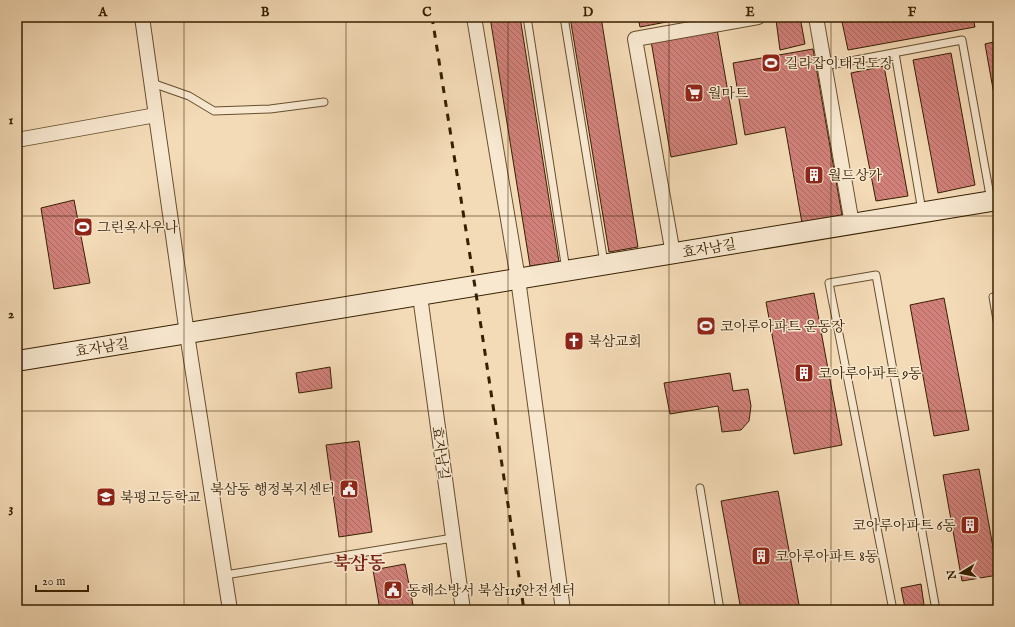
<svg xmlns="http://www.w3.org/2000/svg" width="1015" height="627" font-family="'IM FELL English','Noto Serif KR',serif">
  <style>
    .building { fill: url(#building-back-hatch); stroke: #372000 }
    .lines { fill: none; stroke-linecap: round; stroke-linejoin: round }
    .lane-casing { stroke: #664f2e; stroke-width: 9 }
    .street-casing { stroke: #664f2e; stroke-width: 16 }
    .secondary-casing { stroke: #372000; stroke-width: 22 }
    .lane { stroke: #f8e8d0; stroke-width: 7 }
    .street { stroke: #f8e8d0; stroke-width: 14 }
    .secondary { stroke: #f8e8d0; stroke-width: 20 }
    .rail { stroke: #372000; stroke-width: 3; stroke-dasharray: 7 7; stroke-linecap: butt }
    .grid { fill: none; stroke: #372000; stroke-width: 1; stroke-opacity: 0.55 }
    .labels { text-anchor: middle; stroke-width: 3; stroke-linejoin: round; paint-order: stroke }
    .poi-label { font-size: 14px; fill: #372000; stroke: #f8e8d0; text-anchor: start }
    .street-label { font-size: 14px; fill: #372000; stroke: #f8e8d0 }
    .district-label { font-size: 18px; font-weight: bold; fill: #7a1f14; stroke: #f8e8d0 }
    .neatline { fill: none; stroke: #372000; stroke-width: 1.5 }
    .grid-label { font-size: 13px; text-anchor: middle; font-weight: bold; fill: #372000 }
  </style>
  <defs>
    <pattern id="building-back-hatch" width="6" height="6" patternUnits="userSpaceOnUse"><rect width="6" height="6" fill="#d1817a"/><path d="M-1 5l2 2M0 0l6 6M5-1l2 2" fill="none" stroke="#aa6962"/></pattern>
  </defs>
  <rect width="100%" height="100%" fill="#f4dbb7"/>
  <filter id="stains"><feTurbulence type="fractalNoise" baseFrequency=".005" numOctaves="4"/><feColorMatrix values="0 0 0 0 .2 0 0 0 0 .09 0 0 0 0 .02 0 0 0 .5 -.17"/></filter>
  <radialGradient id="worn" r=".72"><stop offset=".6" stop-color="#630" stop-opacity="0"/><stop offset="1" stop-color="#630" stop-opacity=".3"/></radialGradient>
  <g class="building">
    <polygon points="490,17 520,17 559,262 530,266"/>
    <polygon points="570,17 601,17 638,247 609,252"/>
    <polygon points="638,17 676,17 677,20 640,27"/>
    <polygon points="792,17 800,17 805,44 780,50 776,20"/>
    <polygon points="841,17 973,17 975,27 848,50"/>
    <polygon points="717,29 737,144 671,157 651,41"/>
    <polygon points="998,41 998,117 985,44"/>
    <polygon points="813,49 842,215 802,223 785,127 745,135 733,63"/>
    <polygon points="951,53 975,185 938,193 913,60"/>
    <polygon points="884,66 908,196 876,201 851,73"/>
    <polygon points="74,200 90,283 54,289 41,208"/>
    <polygon points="814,293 842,445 794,454 766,302"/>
    <polygon points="944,298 969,430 934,436 910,305"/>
    <polygon points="330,367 332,388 299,393 296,373"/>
    <polygon points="730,373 733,391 748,389 751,406 749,421 741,430 722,432 718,406 670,414 664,383"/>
    <polygon points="359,441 372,532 339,537 326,445"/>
    <polygon points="979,469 998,575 962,581 943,475"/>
    <polygon points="778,491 800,610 741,610 721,501"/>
    <polygon points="405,564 414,610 380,610 373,570"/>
    <polygon points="921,584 924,605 905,608 901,588"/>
  </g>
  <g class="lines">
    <g class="lane-casing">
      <g id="lane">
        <polyline points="527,17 566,270"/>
        <polyline points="564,17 604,263"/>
        <polyline points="895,53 922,211"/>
        <polyline points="824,66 962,40 991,201"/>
        <polyline points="152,83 189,96 214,111 270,109 324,102"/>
        <polyline points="998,296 993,297 998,326"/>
        <polyline points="700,488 720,610"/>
        <polyline points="225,575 453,538"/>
        <polyline points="893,610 829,283 876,275 936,610"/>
      </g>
    </g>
    <g class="street-casing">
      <g id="street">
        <polyline points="142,17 187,334 230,610"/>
        <polyline points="474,17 518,279 563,610"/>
        <polyline points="816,17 852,224"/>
        <polyline points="17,140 156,115"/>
        <polyline points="673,254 635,39 758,17"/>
        <polyline points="420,296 463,610"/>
      </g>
    </g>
    <g class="secondary-casing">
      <polyline id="secondary" points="17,361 998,200"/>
    </g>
    <use href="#lane" class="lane"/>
    <use href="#street" class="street"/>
    <use href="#secondary" class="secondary"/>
    <polyline class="rail" points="432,17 475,287 524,610"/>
  </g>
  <path class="grid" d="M184 17V610M346 17V610M508 17V610M669 17V610M831 17V610M17 216H998M17 411H998"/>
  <defs>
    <g id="stadium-square" transform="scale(1)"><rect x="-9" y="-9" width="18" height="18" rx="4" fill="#8f2418" stroke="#f8e8d0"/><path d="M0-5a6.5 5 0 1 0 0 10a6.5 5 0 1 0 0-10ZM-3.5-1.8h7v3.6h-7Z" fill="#fff"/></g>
    <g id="supermarket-square" transform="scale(1)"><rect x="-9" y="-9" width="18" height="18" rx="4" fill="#8f2418" stroke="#f8e8d0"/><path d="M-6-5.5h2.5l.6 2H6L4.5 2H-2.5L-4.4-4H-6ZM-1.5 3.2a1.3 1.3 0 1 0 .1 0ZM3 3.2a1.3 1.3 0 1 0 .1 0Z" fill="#fff"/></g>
    <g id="building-square" transform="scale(1)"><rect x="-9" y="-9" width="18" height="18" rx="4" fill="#8f2418" stroke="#f8e8d0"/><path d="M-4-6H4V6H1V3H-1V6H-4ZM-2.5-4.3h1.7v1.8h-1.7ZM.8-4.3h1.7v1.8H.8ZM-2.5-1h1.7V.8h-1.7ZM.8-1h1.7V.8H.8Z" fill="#fff"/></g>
    <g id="church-square" transform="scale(1)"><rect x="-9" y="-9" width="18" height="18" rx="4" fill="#8f2418" stroke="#f8e8d0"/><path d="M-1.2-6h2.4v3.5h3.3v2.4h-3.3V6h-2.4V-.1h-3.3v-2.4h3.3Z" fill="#fff"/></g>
    <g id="civic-square" transform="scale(1)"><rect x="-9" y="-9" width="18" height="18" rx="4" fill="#8f2418" stroke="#f8e8d0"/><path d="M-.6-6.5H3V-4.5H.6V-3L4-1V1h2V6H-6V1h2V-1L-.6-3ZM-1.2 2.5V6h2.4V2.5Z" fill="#fff"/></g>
    <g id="school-square" transform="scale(1)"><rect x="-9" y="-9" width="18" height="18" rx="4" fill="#8f2418" stroke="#f8e8d0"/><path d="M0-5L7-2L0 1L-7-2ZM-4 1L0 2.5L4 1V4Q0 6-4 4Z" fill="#fff"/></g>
  </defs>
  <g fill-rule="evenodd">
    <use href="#stadium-square" x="771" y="63"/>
    <use href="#supermarket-square" x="694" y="93"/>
    <use href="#building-square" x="814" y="175"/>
    <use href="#stadium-square" x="83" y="227"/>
    <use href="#stadium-square" x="706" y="326"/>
    <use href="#church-square" x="574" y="341"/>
    <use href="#building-square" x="804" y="373"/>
    <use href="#civic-square" x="349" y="489"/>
    <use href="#school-square" x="106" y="497"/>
    <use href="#building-square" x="970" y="525"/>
    <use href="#building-square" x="761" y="556"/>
    <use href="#civic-square" x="393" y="590"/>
  </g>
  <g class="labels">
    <g class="poi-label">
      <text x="785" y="68">길라잡이태권도장</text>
      <text x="708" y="98">월마트</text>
      <text x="828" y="180">월드상가</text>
      <text x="97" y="232">그린옥사우나</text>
      <text x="720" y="331">코아루아파트 운동장</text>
      <text x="588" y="346">북삼교회</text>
      <text x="818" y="378">코아루아파트 9동</text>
      <text x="335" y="494" text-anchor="end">북삼동 행정복지센터</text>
      <text x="120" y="502">북평고등학교</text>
      <text x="956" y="530" text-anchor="end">코아루아파트 6동</text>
      <text x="775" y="561">코아루아파트 8동</text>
      <text x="407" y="595">동해소방서 북삼119안전센터</text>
    </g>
    <g class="street-label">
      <text transform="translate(709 248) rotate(-10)" y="5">효자남길</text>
      <text transform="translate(102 347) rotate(-9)" y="5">효자남길</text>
      <text transform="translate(441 453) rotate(82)" y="5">효자남길</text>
    </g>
    <g class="district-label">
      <text x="359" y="569">북삼동</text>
    </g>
  </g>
  <rect width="1015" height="627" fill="none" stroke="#f4dbb7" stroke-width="44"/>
  <g transform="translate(961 573) rotate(260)" stroke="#f8e8d0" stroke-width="3" paint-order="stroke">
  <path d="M0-3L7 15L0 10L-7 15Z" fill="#372000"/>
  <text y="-6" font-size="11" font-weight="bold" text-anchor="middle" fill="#372000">N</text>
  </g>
  <path d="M36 585v6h52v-6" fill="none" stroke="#372000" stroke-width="2"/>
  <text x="42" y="585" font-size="12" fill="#372000" stroke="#f8e8d0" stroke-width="3" paint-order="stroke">20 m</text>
  <rect x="22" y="22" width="971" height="583" class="neatline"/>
  <g class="grid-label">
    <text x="103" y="16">A</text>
    <text x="265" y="16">B</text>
    <text x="427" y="16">C</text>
    <text x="588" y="16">D</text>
    <text x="750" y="16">E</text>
    <text x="912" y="16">F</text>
    <text x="11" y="124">1</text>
    <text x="11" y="318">2</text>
    <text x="11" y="512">3</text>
  </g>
  <rect width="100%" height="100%" filter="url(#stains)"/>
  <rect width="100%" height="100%" fill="url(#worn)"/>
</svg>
